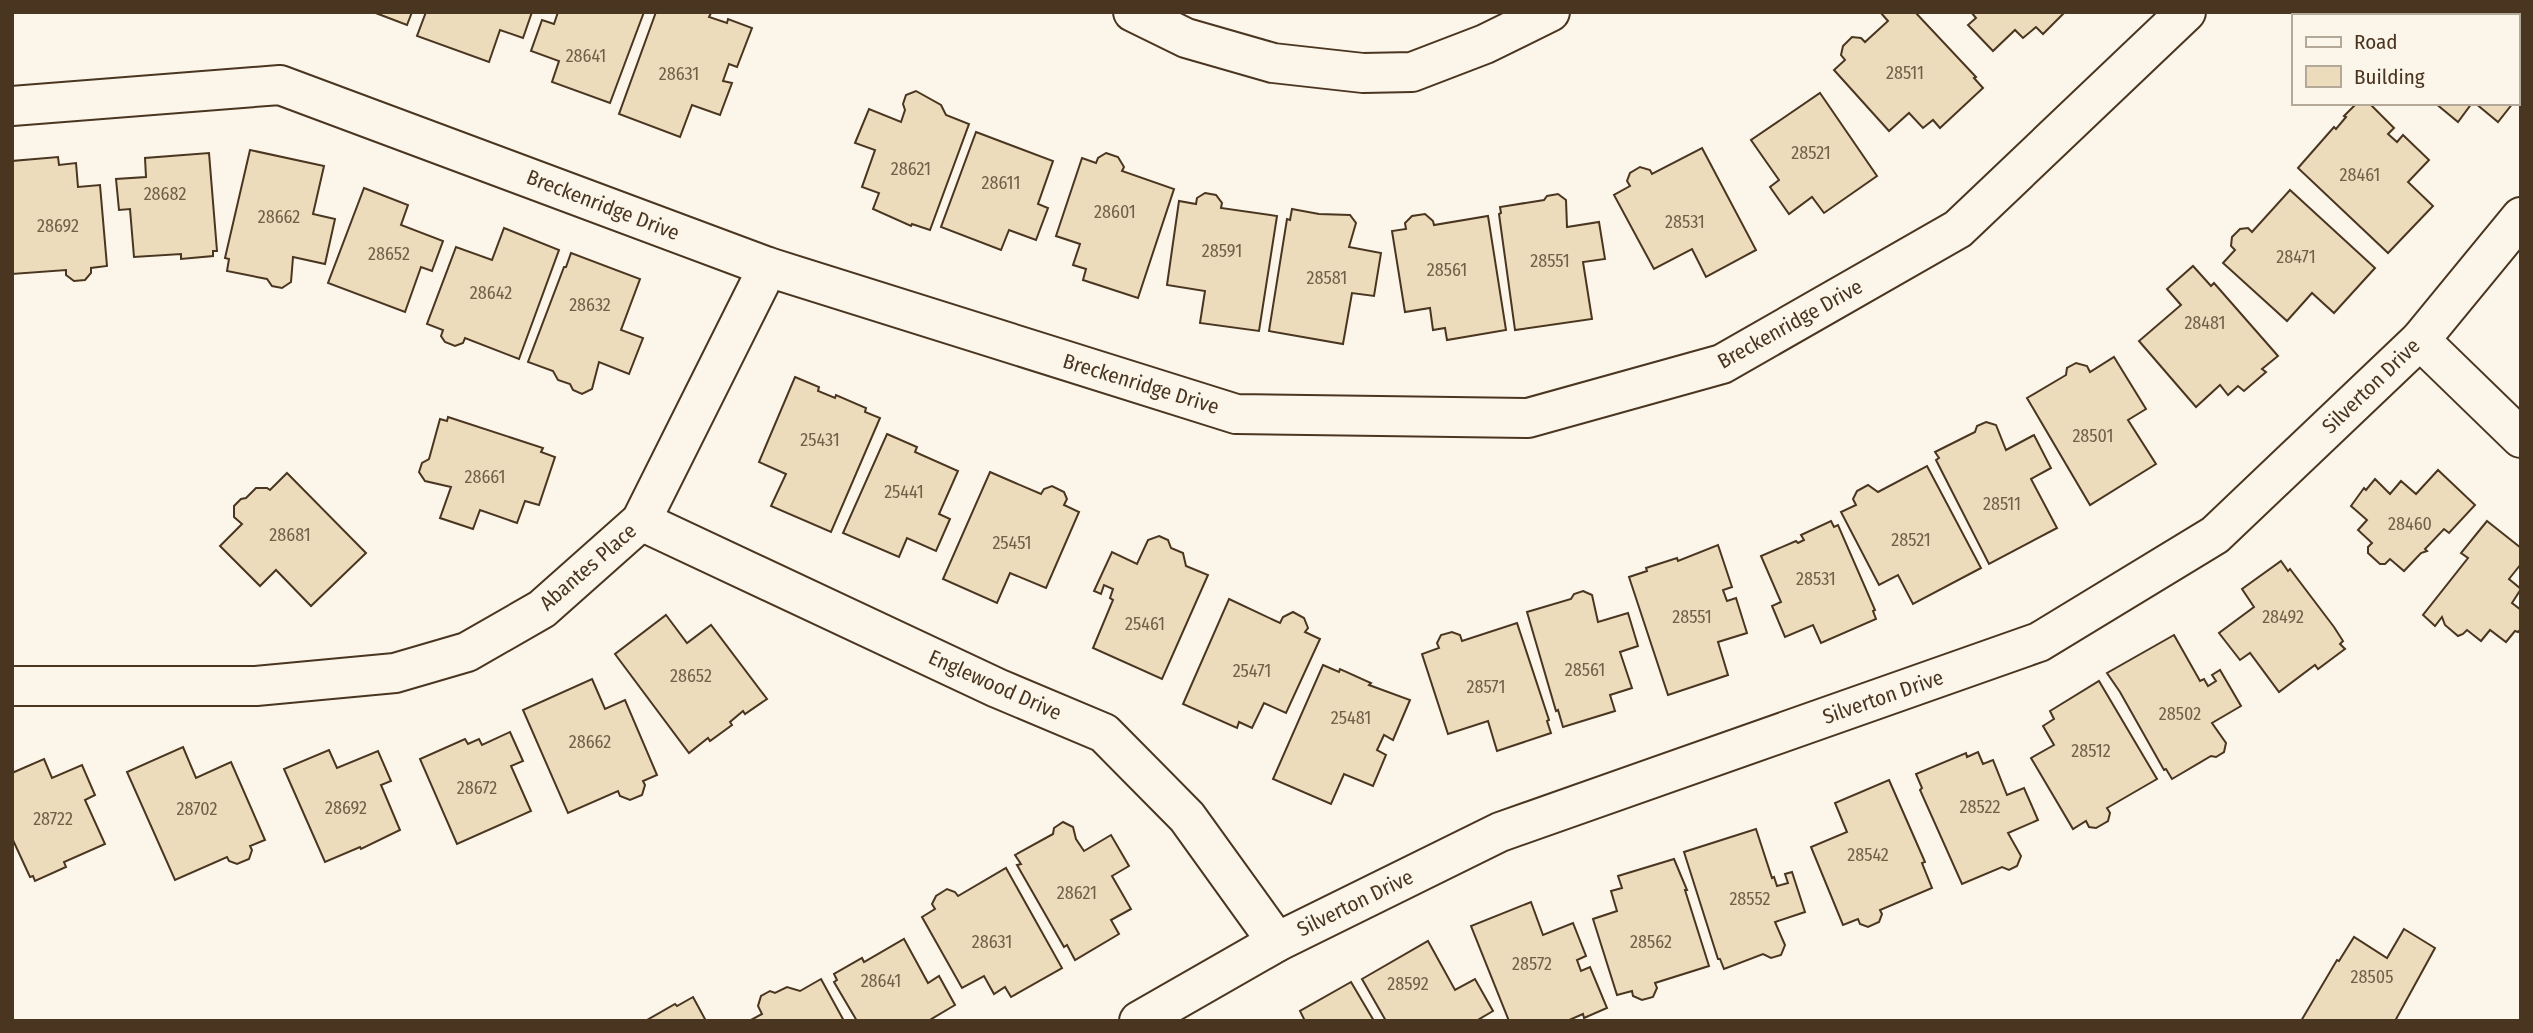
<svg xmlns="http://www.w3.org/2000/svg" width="2533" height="1033" font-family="'Fira Sans Condensed',sans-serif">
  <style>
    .building { fill: #ecdcbc; stroke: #4a3520; stroke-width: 2 }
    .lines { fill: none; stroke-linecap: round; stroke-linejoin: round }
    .minor-casing { stroke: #4a3520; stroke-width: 42 }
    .minor { stroke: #fbf6e9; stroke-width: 38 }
    .labels { text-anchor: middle; stroke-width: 5; stroke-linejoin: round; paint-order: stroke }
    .number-label { font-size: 18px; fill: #725f47 }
    .street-label { font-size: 21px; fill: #4a3520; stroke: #fbf6e9 }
  </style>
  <rect width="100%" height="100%" fill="#fbf6e9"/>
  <g class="building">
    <polygon points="373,12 412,12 407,25"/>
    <polygon points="426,12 532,12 523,38 500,30 489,62 417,36"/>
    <polygon points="558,12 644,12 610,103 552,82 559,61 531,51 542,20 554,24"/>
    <polygon points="656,12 709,12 711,13 709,17 727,23 728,19 752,28 737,67 729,64 723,81 732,83 720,115 692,105 680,137 619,114"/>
    <polygon points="1880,12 1915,12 1976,77 1974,78 1983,88 1940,128 1933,120 1923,128 1909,113 1889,131 1834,70 1845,60 1841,55 1843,46 1852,37 1861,38 1865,42 1888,21"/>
    <polygon points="1971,12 2065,12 2043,34 2036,27 2023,38 2015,30 1993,51 1968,25 1976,18"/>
    <polygon points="2442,12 2477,12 2481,16 2439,16"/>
    <polygon points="2492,12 2521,12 2521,35 2517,33 2517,16 2496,16"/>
    <polygon points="2517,44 2521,47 2521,94 2517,98"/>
    <polygon points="916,91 941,105 946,115 969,124 930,230 912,224 911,226 873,209 879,193 862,187 875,150 855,143 869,109 901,122 905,110 903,104 906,95"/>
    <polygon points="1820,93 1877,176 1824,213 1812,197 1789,214 1770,187 1779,180 1751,140"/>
    <polygon points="2357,103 2369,103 2394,128 2388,134 2397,142 2403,135 2429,160 2408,182 2433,206 2388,253 2298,168 2334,127 2336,129 2346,117 2344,116"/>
    <polygon points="2435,103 2472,103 2458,122"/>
    <polygon points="2475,103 2513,103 2498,122"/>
    <polygon points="976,132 1053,161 1038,204 1048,208 1036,240 1009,230 1001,250 941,227"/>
    <polygon points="1702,148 1756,250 1706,277 1692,249 1654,269 1614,195 1630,186 1627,181 1630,173 1640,167 1650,170 1652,174"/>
    <polygon points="250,150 324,166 313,214 335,219 325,264 293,257 291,282 282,288 272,286 267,279 227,271 229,259 225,258"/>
    <polygon points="209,153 217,251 213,251 213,256 181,259 181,254 134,257 130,209 119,210 116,179 146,177 145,158"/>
    <polygon points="1106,153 1118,157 1124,167 1122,171 1174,189 1138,298 1083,280 1086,269 1073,265 1080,244 1056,236 1082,158 1096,163 1098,158"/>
    <polygon points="58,157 59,165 76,163 78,187 100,185 107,266 91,268 91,273 85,280 74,281 66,275 66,270 12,274 12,161"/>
    <polygon points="364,188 408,205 401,225 443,241 432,271 421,267 405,312 328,283"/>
    <polygon points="2290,190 2375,268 2334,313 2312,293 2287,321 2223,263 2235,250 2231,246 2232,237 2240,229 2248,228 2252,232"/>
    <polygon points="1205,193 1216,195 1222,203 1221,208 1277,216 1259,331 1200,323 1205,291 1167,285 1179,201 1196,204 1197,198"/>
    <polygon points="1558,194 1566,200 1567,227 1599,222 1605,259 1583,262 1592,319 1515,330 1499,214 1501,213 1500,207 1544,200 1547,196"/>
    <polygon points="1292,209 1319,214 1350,215 1356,223 1349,247 1381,253 1374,296 1352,293 1343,344 1269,331 1287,219 1290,220"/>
    <polygon points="1425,214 1433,221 1434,225 1488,216 1506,330 1447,340 1445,328 1433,330 1430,308 1405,312 1392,231 1406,229 1405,223 1412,216"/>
    <polygon points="504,228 559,250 519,359 465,338 463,343 455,346 445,342 441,336 443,330 427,324 456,247 492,260"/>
    <polygon points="571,253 640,279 621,330 643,338 629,374 599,362 592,389 582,394 573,390 570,384 558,380 553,371 528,362 564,267 566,267"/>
    <polygon points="2193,266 2211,286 2214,283 2278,356 2262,369 2266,372 2244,391 2238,386 2228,395 2220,385 2196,407 2139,341 2181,305 2167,289"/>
    <polygon points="2114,357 2146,409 2128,420 2156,464 2090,505 2027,398 2066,375 2067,368 2076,363 2087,366 2090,372"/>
    <polygon points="795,377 819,387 818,391 835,398 836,395 866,408 865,412 880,418 831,532 771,506 786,474 759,462"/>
    <polygon points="448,417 543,448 541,452 555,457 539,505 525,501 517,523 480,510 473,529 440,518 451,487 425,481 419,472 422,463 429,459 440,419 447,421"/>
    <polygon points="1986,422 1996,425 2006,450 2034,435 2051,468 2031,479 2057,528 1989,564 1936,460 1939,458 1935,452 1975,432 1977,426"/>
    <polygon points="887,434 917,447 915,452 958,471 939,514 950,519 936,551 907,538 899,557 843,533"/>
    <polygon points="1927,466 1981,568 1913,604 1898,575 1879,585 1841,512 1856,505 1853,499 1857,491 1868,485 1878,492"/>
    <polygon points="2438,470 2475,505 2449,533 2444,529 2425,549 2427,551 2421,553 2404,571 2390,559 2385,564 2380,564 2368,553 2368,547 2372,543 2358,530 2367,520 2351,506 2364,488 2366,490 2375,479 2390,494 2401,481 2416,494"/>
    <polygon points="990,472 1041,494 1044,489 1052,486 1064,492 1067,499 1064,505 1079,512 1046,588 1010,573 997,603 943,579"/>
    <polygon points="287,473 366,553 311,606 276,570 260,586 220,546 242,524 234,517 234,506 241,499 246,498 256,488 267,488 270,490"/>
    <polygon points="1831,521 1834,527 1838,525 1875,610 1873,611 1876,619 1821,643 1813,625 1785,637 1772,606 1781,602 1761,556 1796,541 1798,543 1804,540 1801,535"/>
    <polygon points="2487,521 2521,548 2521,564 2509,579 2521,589 2512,603 2521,610 2521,629 2518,632 2515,631 2506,642 2490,630 2481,641 2467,630 2463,634 2458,636 2445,625 2442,617 2435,626 2423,615 2468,558 2461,553"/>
    <polygon points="1159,536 1168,540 1171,548 1183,553 1186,566 1208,575 1162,679 1093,648 1113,600 1110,598 1113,589 1104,585 1101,594 1094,591 1112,552 1137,564 1148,540"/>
    <polygon points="1718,545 1732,587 1723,590 1727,601 1736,598 1747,633 1718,642 1728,675 1668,695 1629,577 1647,571 1646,568 1677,558 1678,561"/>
    <polygon points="2281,561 2288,571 2290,569 2334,627 2343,641 2340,644 2345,649 2318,669 2315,665 2279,692 2250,653 2240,660 2219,633 2254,607 2242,589"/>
    <polygon points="1583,591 1592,595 1598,622 1628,613 1638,646 1620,652 1632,688 1610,695 1615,711 1563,727 1558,710 1556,711 1527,612 1571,599 1574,594"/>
    <polygon points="1229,599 1280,623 1283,617 1293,612 1304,618 1308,628 1305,632 1320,639 1286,713 1264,703 1252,728 1239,722 1237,728 1183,704"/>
    <polygon points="666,615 687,643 711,625 767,699 745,714 743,711 730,722 732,725 710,741 708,738 689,753 615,654"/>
    <polygon points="1517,623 1549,720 1547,721 1551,733 1497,751 1488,721 1448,734 1422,654 1439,648 1437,643 1441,635 1452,632 1460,635 1462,641"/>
    <polygon points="2174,635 2200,681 2204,679 2208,686 2216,681 2212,675 2220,670 2241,706 2212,723 2226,743 2224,752 2216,757 2211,756 2172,779 2166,769 2164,770 2120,692 2107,673"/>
    <polygon points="1323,665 1339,672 1340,669 1371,683 1369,685 1410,700 1393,740 1384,735 1377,750 1386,755 1373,786 1344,774 1331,804 1273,779"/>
    <polygon points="592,679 605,709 625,700 657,775 643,781 645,785 642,795 630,800 620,796 618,791 568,813 523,710"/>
    <polygon points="2099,681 2157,779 2107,808 2110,813 2108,821 2096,828 2089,827 2086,821 2073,829 2031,758 2054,745 2043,726 2054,719 2050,711"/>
    <polygon points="510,732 523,761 511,766 531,811 457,844 420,759 465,739 468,744 479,739 482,745"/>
    <polygon points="183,747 196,778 231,762 265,840 250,846 252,850 249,859 237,864 229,861 227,857 175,880 127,772"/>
    <polygon points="329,750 337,768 378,751 391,781 381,785 400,830 361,849 360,847 325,862 284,769"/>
    <polygon points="1978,752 1983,764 1993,760 2007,795 2024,788 2038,820 2008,833 2021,856 2017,866 2009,870 2002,867 1962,884 1920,790 1922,788 1916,774 1966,753 1967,757"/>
    <polygon points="44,759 52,778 82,765 95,795 85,800 105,844 64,862 66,867 35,881 33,876 30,877 12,838 12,773"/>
    <polygon points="1889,780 1925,862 1922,863 1932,888 1880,910 1882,914 1879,922 1868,927 1860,924 1858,919 1843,925 1811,847 1847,832 1835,803"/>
    <polygon points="1063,822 1073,827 1076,839 1084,851 1111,835 1129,866 1112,876 1131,909 1111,920 1119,934 1075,960 1067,945 1064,947 1017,865 1021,864 1015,855 1053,834 1054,828"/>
    <polygon points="1756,829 1772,878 1774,877 1777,886 1788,883 1785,874 1792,872 1805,912 1775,922 1785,945 1781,955 1771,958 1763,954 1724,969 1720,959 1718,959 1684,852"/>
    <polygon points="1674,859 1687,890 1685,890 1709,966 1655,983 1657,988 1653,997 1642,1000 1633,996 1632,991 1617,995 1593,919 1617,911 1611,891 1622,888 1618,876"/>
    <polygon points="1006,868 1062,968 1011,997 1005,987 994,994 984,976 962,988 922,917 935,909 932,904 936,896 947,889 955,892 958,896"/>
    <polygon points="1531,902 1543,935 1573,923 1586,956 1577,960 1581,971 1590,967 1607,1008 1584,1018 1583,1014 1567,1021 1509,1021 1471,926"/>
    <polygon points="2404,929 2435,948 2395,1021 2301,1021 2337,960 2339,961 2354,937 2387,958"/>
    <polygon points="904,939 928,983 939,976 955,1005 928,1021 857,1021 834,982 837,980 834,974 862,958 864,962"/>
    <polygon points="1428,941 1455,990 1475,979 1493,1011 1476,1021 1386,1021 1362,979"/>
    <polygon points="821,979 844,1021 749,1021 762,1014 758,1006 761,996 770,991 775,993 787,987 800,991"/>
    <polygon points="1351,982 1374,1021 1305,1021 1300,1011"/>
    <polygon points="693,997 706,1021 647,1020 675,1004 677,1006"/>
  </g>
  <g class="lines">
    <g class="minor-casing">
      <g id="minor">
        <polyline points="1133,12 1186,38 1273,63 1363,73 1412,72 1485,44 1550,12"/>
        <polyline points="12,106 280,85 768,267 1236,414 1528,418 1722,364 1958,229 2186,12"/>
        <polyline points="2420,340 2521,438"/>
        <polyline points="641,521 997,688 1104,733 1187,817 1277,942"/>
        <polyline points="12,686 256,686 395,673 467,652 542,609 641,521 768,267"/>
        <polyline points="1139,1021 1277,942 1500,832 2039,642 2215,535 2420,340 2521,217"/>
      </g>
    </g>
    <use href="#minor" class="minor"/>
  </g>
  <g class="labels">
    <g class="number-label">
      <text x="586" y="62">28641</text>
      <text x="1905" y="79">28511</text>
      <text x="679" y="80">28631</text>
      <text x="1811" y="159">28521</text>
      <text x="911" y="175">28621</text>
      <text x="2360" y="181">28461</text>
      <text x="1001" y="189">28611</text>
      <text x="165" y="200">28682</text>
      <text x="1115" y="218">28601</text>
      <text x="279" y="223">28662</text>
      <text x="1685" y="228">28531</text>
      <text x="58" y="232">28692</text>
      <text x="1222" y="257">28591</text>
      <text x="389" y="260">28652</text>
      <text x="2296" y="263">28471</text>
      <text x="1550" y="267">28551</text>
      <text x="1447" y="276">28561</text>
      <text x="1327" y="284">28581</text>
      <text x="491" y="299">28642</text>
      <text x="590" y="311">28632</text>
      <text x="2205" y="329">28481</text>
      <text x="2093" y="442">28501</text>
      <text x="820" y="446">25431</text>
      <text x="485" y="483">28661</text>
      <text x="904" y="498">25441</text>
      <text x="2002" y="510">28511</text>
      <text x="2410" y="530">28460</text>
      <text x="290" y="541">28681</text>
      <text x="1911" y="546">28521</text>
      <text x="1012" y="549">25451</text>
      <text x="1816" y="585">28531</text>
      <text x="1692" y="623">28551</text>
      <text x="2283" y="623">28492</text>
      <text x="1145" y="630">25461</text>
      <text x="1585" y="676">28561</text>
      <text x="1252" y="677">25471</text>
      <text x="691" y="682">28652</text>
      <text x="1486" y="693">28571</text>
      <text x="2180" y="720">28502</text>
      <text x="1351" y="724">25481</text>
      <text x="590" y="748">28662</text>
      <text x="2091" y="757">28512</text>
      <text x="477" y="794">28672</text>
      <text x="1980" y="813">28522</text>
      <text x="346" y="814">28692</text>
      <text x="197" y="815">28702</text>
      <text x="53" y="825">28722</text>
      <text x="1868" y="861">28542</text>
      <text x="1077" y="899">28621</text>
      <text x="1750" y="905">28552</text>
      <text x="992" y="948">28631</text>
      <text x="1651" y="948">28562</text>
      <text x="1532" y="970">28572</text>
      <text x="2372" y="983">28505</text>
      <text x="881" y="987">28641</text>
      <text x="1408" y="990">28592</text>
    </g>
    <g class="street-label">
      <text transform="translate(603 205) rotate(21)" y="7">Breckenridge Drive</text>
      <text transform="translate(1790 324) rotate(-29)" y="7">Breckenridge Drive</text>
      <text transform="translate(1141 384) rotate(17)" y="7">Breckenridge Drive</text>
      <text transform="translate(2371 386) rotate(-44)" y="7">Silverton Drive</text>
      <text transform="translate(588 567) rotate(-41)" y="7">Abantes Place</text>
      <text transform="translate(995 685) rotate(24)" y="7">Englewood Drive</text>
      <text transform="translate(1883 697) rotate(-19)" y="7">Silverton Drive</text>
      <text transform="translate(1355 903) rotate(-26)" y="7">Silverton Drive</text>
    </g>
  </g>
  <rect width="2533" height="1033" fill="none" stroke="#4a3520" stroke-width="28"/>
  <rect x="2292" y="14" width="228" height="91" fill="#fbf6e9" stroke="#b4a999" stroke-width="2"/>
  <rect x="2306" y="37" width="35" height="10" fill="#fbf6e9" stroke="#b4a999" stroke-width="2"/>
  <text x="2354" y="49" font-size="21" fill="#4a3520">Road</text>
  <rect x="2306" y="66" width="35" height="21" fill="#ecdcbc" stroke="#b4a999" stroke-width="2"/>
  <text x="2354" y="84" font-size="21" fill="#4a3520">Building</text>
</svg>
